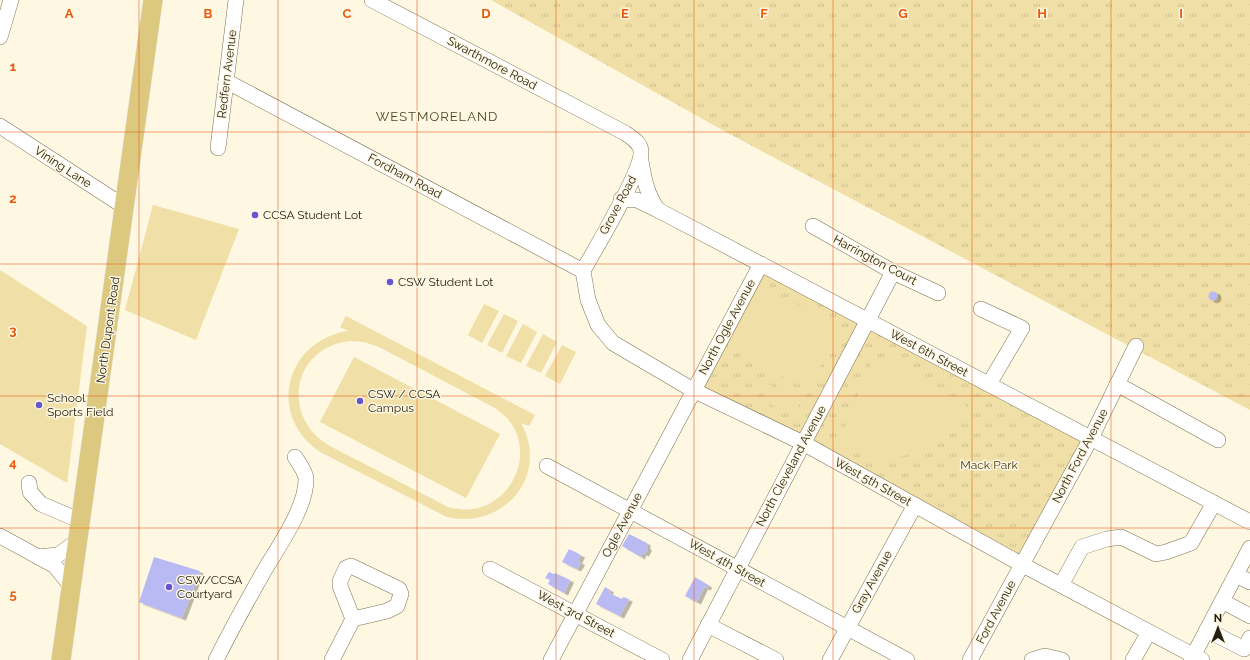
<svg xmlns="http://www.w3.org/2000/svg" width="1250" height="660" font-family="Raleway,sans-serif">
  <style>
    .grass { fill: url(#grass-tufts) }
    .pitch { fill: #f0dfa6; fill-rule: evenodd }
    .building { fill: #b9b9f4; filter: url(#shadow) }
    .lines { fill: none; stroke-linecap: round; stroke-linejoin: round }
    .minor-casing { stroke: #7b7151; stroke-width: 16 }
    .major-casing { stroke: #e5e4e3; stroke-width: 20 }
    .minor { stroke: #fff; stroke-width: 15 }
    .major { stroke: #dcc97f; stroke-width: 19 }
    .grid { fill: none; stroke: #e8590c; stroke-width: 1; stroke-opacity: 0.55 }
    .poi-dot { fill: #6555ce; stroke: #fef7e2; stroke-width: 1.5 }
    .labels { text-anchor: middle; stroke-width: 3; stroke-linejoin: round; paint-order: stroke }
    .street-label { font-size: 12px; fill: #231f12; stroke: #fef7e2 }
    .poi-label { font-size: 12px; fill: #231f12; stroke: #fef7e2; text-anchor: start }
    .park-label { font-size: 12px; fill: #473d1a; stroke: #fef7e2 }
    .neighbourhood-label { font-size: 13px; letter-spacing: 1px; fill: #4f4628; stroke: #fef7e2 }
    .grid-label { font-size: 13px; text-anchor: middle; font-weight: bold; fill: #e8590c; stroke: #fef7e2; stroke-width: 3; stroke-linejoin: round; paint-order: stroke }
  </style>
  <defs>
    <pattern id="grass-tufts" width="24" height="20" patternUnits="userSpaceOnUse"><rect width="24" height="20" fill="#f0dfa6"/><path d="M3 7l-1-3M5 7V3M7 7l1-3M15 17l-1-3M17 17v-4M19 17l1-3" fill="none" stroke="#cebf8e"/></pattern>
    <filter id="shadow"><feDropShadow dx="4" dy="2.5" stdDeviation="0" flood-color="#0004"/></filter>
  </defs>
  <rect width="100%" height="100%" fill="#fef7e2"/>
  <g class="grass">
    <polygon points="491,0 1250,0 1250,410 724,131"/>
    <polygon points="761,264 1091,438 1021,564 693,390"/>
  </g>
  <g class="pitch">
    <polygon points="153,205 239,229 196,340 125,310"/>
    <polygon points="0,270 87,326 67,483 0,444"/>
    <polygon points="759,286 842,325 810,386 805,387 727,348"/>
    <polygon points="484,304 499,311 482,343 468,335"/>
    <polygon points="504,314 518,321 502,353 487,345"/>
    <path d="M346 316 535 415 529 426 521 423C550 475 504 530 447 517L322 453C266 418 284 341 348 331L340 327ZM350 341 364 342 379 347 493 407C549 440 511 525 448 507L328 445C280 415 293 347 350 341Z"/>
    <polygon points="523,324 537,332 521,363 506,356"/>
    <polygon points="543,334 557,342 541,373 526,366"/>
    <polygon points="562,345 576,352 560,384 545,376"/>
    <path d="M890 355 966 406C938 457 888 470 837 446L872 361Z"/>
    <polygon points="354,357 500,434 466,498 320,422"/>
    <polygon points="770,385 801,402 793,416 762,400"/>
  </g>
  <g class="building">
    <circle cx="1213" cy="296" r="4.5"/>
    <polygon points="629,534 647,543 646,546 648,548 645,554 642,553 641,557 622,546"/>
    <polygon points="569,549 581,555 578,561 581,563 577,569 562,562"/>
    <polygon points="154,557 200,571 182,618 139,602"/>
    <polygon points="549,572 554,574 555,573 570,580 564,593 548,584 550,580 545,578"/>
    <polygon points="695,577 708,585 707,588 704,587 697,602 685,596"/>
    <polygon points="605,587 610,590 609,593 622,599 623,597 629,599 620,616 596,604"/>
  </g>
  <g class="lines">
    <g class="minor-casing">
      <g id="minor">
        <path d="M372 0 625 133C632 138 640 142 641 151 643 170 595 249 583 271"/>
        <polyline points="0,37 11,0"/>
        <polyline points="226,81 583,271"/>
        <polyline points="0,126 125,207"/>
        <polyline points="218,148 236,0"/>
        <path d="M641 161C644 179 647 195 658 210"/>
        <polyline points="621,199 637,200 658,210 1250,522"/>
        <polyline points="813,226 893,272 938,293"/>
        <polyline points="583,271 588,300 598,325 613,343 693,390 803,443 1021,564 1202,660"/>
        <polyline points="981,309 1022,328 989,384"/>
        <polyline points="1117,384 1218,440"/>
        <polyline points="547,466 907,660"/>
        <polyline points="29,483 30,492 41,504 81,521"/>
        <polyline points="0,536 55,566 71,586"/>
        <polyline points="38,557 58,555 78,541"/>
        <polyline points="490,569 662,660"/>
        <polyline points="1236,575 1250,582"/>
        <polyline points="1061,585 1082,547 1107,539 1121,537 1156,554 1166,552 1191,543 1214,503"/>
        <polyline points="1222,601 1250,616"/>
        <polyline points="708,625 776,660"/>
        <polyline points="1207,630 1244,649 1250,638"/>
        <path d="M216 660C231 630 247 601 264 571 278 547 307 507 306 478 305 471 299 463 295 457"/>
        <polyline points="332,660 353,619 340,586 340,581 346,568 351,566 399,589 401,594 397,606 387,611 353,619"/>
        <polyline points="551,660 761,264"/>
        <polyline points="690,660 893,272"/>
        <polyline points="830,660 915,505"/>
        <polyline points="970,660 1091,438 1136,346"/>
        <polyline points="1032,660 1045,656 1062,660"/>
        <polyline points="1133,660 1149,632"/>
        <polyline points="1191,660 1250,548"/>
      </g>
    </g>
    <g class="major-casing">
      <polyline id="major" points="61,660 153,0"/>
    </g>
    <use href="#minor" class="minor"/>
    <use href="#major" class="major"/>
  </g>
  <path class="grid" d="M139 0V660M278 0V660M417 0V660M556 0V660M694 0V660M833 0V660M972 0V660M1111 0V660M0 132H1250M0 264H1250M0 396H1250M0 528H1250"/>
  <g class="poi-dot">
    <circle cx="255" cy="215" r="4"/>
    <circle cx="390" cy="282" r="4"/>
    <circle cx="360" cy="401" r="4"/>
    <circle cx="39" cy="405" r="4"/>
    <circle cx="169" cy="587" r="4"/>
  </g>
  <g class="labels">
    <g class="street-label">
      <text transform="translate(492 63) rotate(28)" y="4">Swarthmore Road</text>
      <text transform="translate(227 74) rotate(-83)" y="4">Redfern Avenue</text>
      <text transform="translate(63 167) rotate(33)" y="4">Vining Lane</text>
      <text transform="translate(405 176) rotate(28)" y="4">Fordham Road</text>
      <text transform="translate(618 205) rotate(-62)" y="4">Grove Road</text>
      <text transform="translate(875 260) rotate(28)" y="4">Harrington Court</text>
      <text transform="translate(727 327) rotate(-62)" y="4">North Ogle Avenue</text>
      <text transform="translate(108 330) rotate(-82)" y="4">North Dupont Road</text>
      <text transform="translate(929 353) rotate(28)" y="4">West 6th Street</text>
      <text transform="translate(1080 456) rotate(-62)" y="4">North Ford Avenue</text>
      <text transform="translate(791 466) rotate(-62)" y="4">North Cleveland Avenue</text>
      <text transform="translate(873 482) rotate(29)" y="4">West 5th Street</text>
      <text transform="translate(622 525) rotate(-62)" y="4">Ogle Avenue</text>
      <text transform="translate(727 563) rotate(29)" y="4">West 4th Street</text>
      <text transform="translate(872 582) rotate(-61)" y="4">Gray Avenue</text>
      <text transform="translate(996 612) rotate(-62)" y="4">Ford Avenue</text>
      <text transform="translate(576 614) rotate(28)" y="4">West 3rd Street</text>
    </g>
    <g class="poi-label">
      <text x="263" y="219">CCSA Student Lot</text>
      <text x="398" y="286">CSW Student Lot</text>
      <text x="368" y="398">CSW / CCSA<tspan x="368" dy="14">Campus</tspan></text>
      <text x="47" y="402">School<tspan x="47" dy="14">Sports Field</tspan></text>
      <text x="177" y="584">CSW/CCSA<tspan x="177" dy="14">Courtyard</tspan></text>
    </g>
    <g class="park-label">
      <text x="989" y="469">Mack Park</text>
    </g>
    <g class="neighbourhood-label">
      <text x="437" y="121">WESTMORELAND</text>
    </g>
  </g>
  <g class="grid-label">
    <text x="69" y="18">A</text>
    <text x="208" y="18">B</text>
    <text x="347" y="18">C</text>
    <text x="486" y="18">D</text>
    <text x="625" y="18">E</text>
    <text x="764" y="18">F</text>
    <text x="903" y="18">G</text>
    <text x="1042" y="18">H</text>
    <text x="1181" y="18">I</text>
    <text x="13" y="71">1</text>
    <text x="13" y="203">2</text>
    <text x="13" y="335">3</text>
    <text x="13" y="467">4</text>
    <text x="13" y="599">5</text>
  </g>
  <g transform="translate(1218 628)" stroke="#fef7e2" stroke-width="3" paint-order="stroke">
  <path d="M0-3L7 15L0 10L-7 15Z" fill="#231f12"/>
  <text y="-6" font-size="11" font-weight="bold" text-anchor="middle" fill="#231f12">N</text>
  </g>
</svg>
